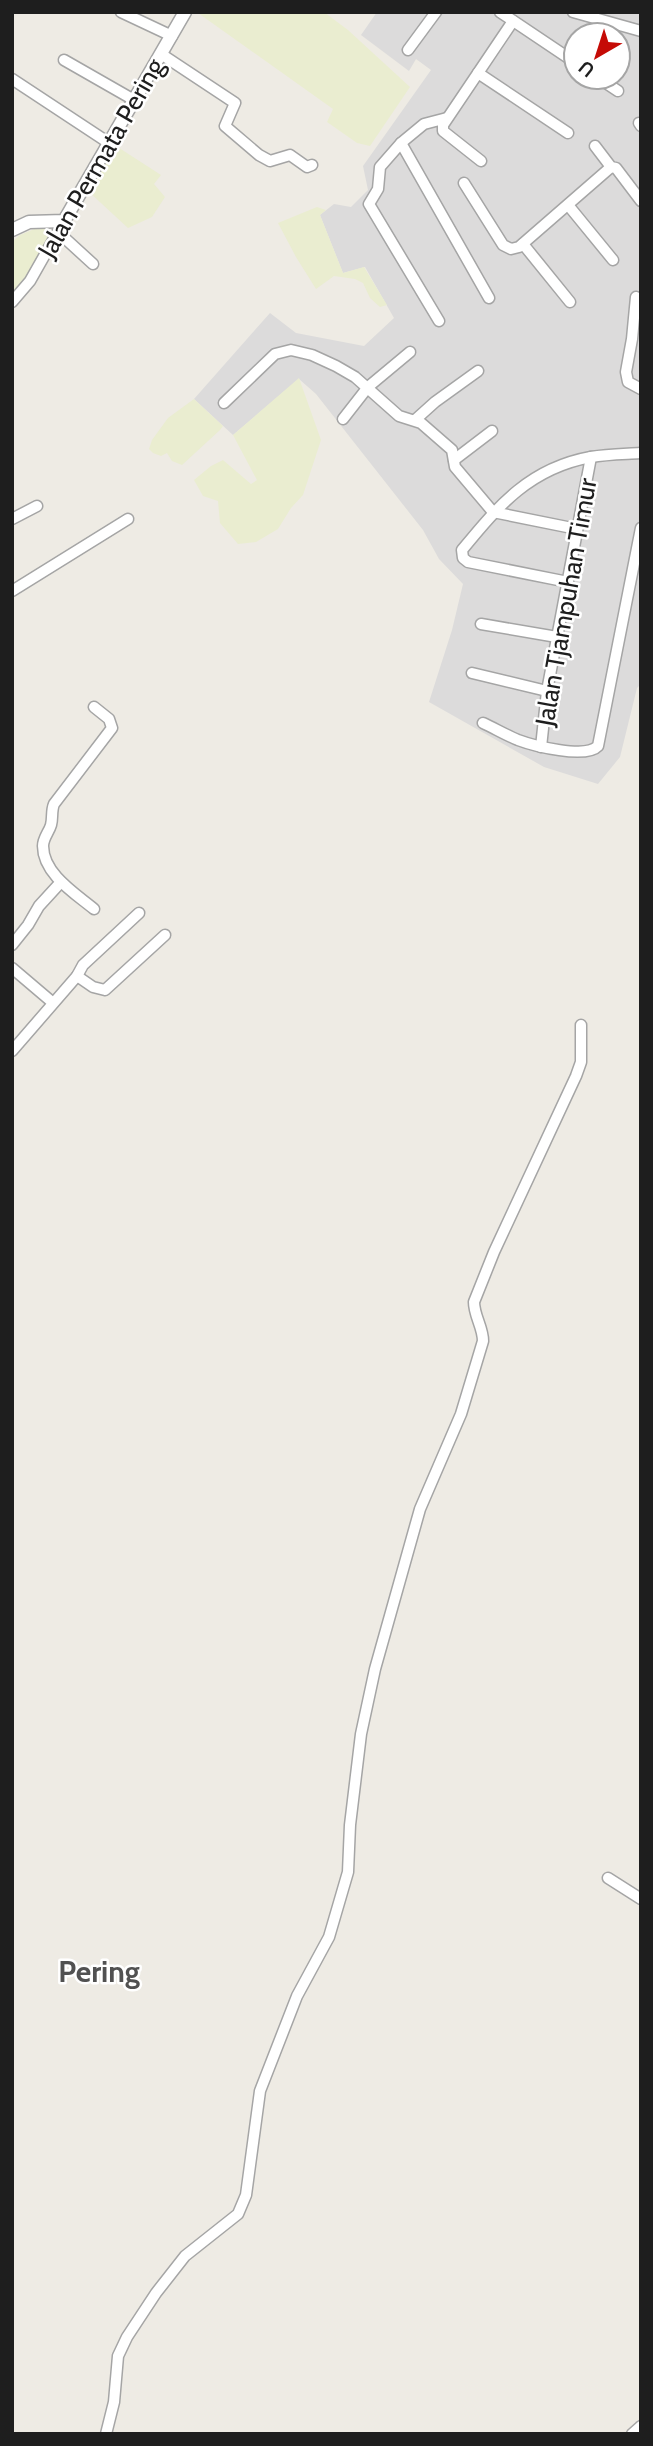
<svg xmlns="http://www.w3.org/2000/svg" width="653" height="2446" font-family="Cabin,sans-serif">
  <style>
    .residential { fill: #dcdbdb; fill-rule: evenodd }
    .farmland { fill: #eaedd0 }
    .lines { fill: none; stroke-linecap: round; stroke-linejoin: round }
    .minor-casing { stroke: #a5a5a5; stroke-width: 13 }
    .tertiary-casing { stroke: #a5a5a5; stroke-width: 15 }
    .minor { stroke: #fff; stroke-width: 10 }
    .tertiary { stroke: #fff; stroke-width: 12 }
    .labels { text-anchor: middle; stroke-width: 5; stroke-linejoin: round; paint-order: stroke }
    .street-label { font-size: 26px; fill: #1e1e1e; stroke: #fff }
    .quarter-label { font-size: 30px; font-weight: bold; fill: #515151; stroke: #fff }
  </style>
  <rect width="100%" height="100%" fill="#eeebe4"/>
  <path class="residential" d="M377 12H641V684L637 688 620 757 598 784 544 767 429 702 452 630 463 584 439 559 423 530 316 394 299 379 233 435 194 399 270 313 296 333 364 346 394 318 365 267 343 273 320 215 334 204 351 207 368 190 363 166 431 70 416 59 409 71 361 35ZM576 35H618V77H576Z"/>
  <g class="farmland">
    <polygon points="324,12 348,30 410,87 370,146 357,143 327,122 333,109 198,13"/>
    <polygon points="113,144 161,175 154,184 165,197 152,217 128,228 88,191"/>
    <polygon points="317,207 326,210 320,215 343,273 364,267 387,305 380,307 370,298 363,283 355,279 334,276 316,289 296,257 278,223"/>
    <polygon points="39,227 58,232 12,302 12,242 20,235"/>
    <polygon points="299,378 321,440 303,495 291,508 278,529 256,542 238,544 220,523 218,501 203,496 194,480 211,466 223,460 251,484 257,480 233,435"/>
    <polygon points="194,399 223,426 220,430 182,465 172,461 167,453 161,456 153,453 149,449 152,440 168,418"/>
  </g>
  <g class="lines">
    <g class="minor-casing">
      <g id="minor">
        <polyline points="121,12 172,36"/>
        <polyline points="500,12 576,63"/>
        <polyline points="573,12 641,31"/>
        <polyline points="408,50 436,12"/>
        <polyline points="161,54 235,103 225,126 259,155 270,161 290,155 307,167 312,165"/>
        <polyline points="64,60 134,100"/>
        <polyline points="478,73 568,133"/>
        <polyline points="597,77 618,91"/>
        <polyline points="12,79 109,143"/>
        <polyline points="639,123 641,126"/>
        <polyline points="401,143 489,298"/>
        <polyline points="595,146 611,167 616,168 641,201"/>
        <polyline points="481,161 443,131 443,125 513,21"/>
        <polyline points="464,183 503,245 511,249 519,247 611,167"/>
        <polyline points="568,205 613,260"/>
        <polyline points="58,232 93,264"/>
        <polyline points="523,244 570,302"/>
        <polyline points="636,297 632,339 626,372 628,382 641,389"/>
        <polyline points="12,302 30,281 64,221"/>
        <polyline points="439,321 369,204 378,189 380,167 401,143 424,124 447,118"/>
        <polyline points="224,403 275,354 291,350 312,355 336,366 355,377 399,416 421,423 452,450 455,467 493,512 577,529"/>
        <polyline points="343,419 368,387 410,352"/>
        <polyline points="415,420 435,402 478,371"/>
        <polyline points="454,460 492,431"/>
        <polyline points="12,519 37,506"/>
        <path d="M568 582 468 562 463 558 462 550C499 505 530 468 591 457 607 454 624 454 640 453"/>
        <polyline points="12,591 128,519"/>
        <polyline points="481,624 557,637"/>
        <polyline points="472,673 547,691"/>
        <path d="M94 707 109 719 112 728 54 804C51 811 53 818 51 825 49 832 43 838 43 846 43 874 76 894 94 909"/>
        <path d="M483 723C494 728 506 735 518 740 534 746 586 759 598 746L641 528"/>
        <polyline points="541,747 547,691 591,457"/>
        <polyline points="12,945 28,925 39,906 61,882"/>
        <polyline points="12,968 52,1002"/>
        <polyline points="77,976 93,987 105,990 165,935"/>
        <polyline points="12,1051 77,976 83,965 139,913"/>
        <polyline points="608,1878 641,1899"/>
        <path d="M106 2434 114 2402 118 2356 127 2337 156 2293 185 2256 238 2214 246 2195 260 2091 297 1996 329 1937 348 1872 350 1825 361 1734 375 1669 420 1509 461 1414 483 1341C483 1327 474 1316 474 1302L494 1252 576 1076 581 1062V1025"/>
        <polyline points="632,2434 641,2426"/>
      </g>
    </g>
    <g class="tertiary-casing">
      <polyline id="tertiary" points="12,230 29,222 64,221 185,12"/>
    </g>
    <use href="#minor" class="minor"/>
    <use href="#tertiary" class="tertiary"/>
  </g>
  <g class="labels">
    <g class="street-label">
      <text transform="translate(101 158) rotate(-60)" y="9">Jalan Permata Pering</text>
      <text transform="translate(566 602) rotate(-80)" y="9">Jalan Tjampuhan Timur</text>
    </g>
    <g class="quarter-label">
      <text x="99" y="1982">Pering</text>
    </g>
  </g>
  <rect width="653" height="2446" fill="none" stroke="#1e1e1e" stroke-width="28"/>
  <g transform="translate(597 56) rotate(219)"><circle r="33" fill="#ffffff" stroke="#a5a5a5" stroke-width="2"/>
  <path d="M0-5L12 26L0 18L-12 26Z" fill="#c50b06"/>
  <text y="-10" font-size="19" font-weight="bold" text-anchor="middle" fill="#1e1e1e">U</text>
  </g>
</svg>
